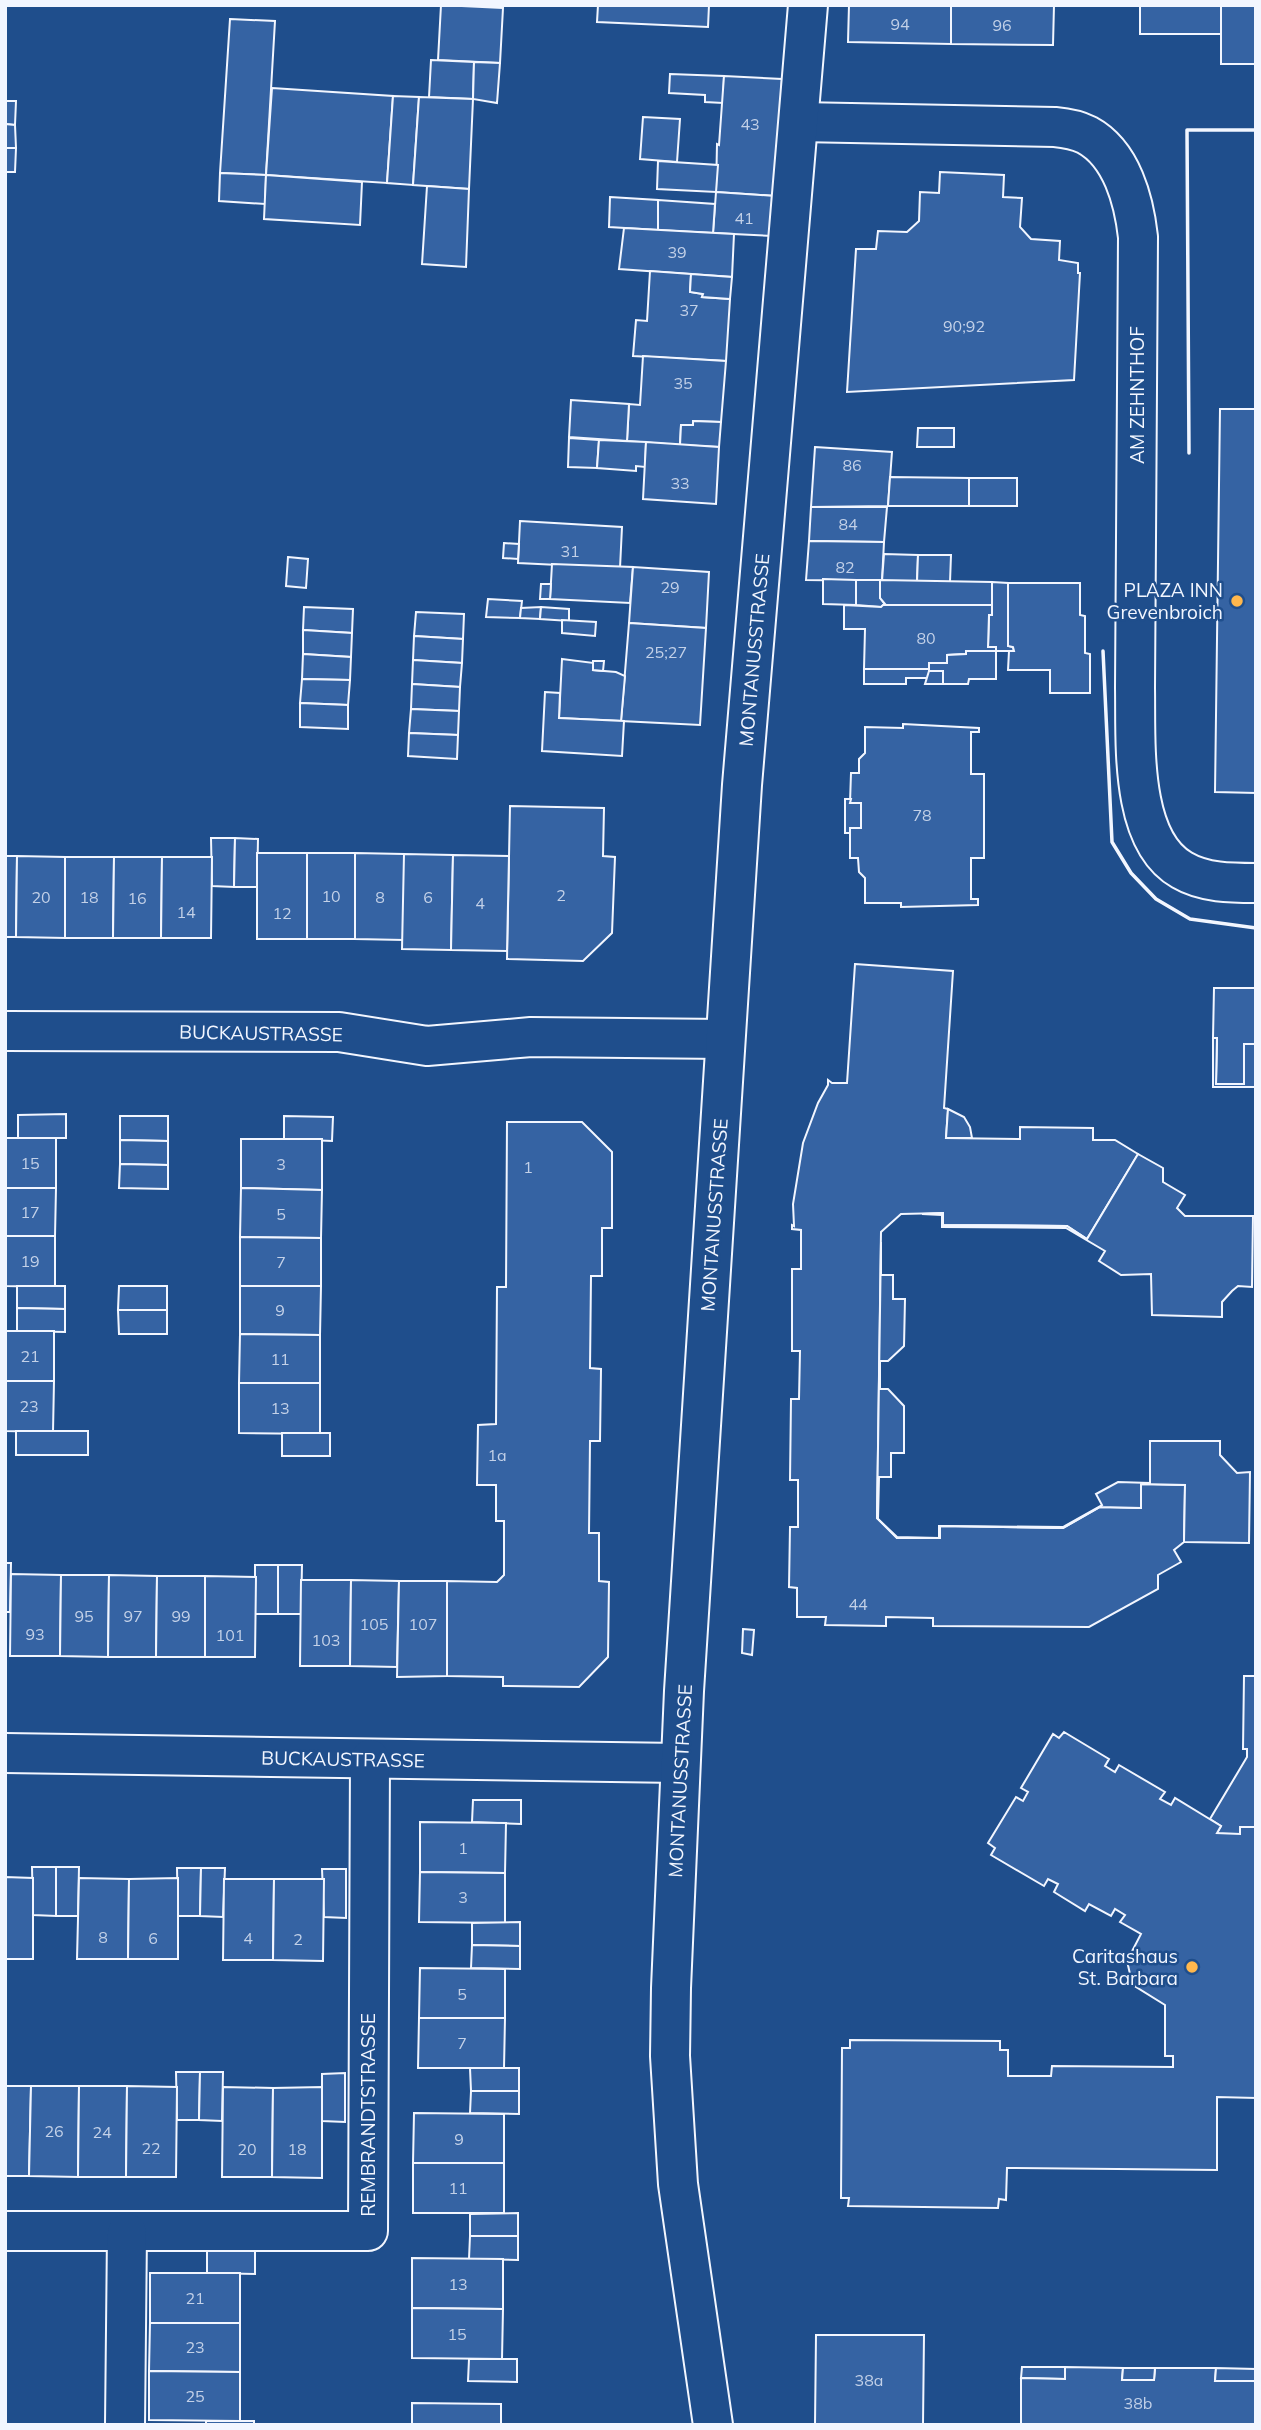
<svg xmlns="http://www.w3.org/2000/svg" width="1261" height="2430" font-family="Mulish,sans-serif">
  <style>
    .building { fill: #3563a3; stroke: #f2f6ff; stroke-width: 2 }
    .lines { fill: none; stroke-linecap: round; stroke-linejoin: round }
    .minor-casing { stroke: #f2f6ff; stroke-width: 42 }
    .minor { stroke: #1f4e8c; stroke-width: 38 }
    .wall { stroke: #f2f6ff; stroke-width: 3.5 }
    .poi-dot { fill: #ffb74d; stroke: #1f4e8c; stroke-width: 2.5 }
    .labels { text-anchor: middle; stroke-width: 5; stroke-linejoin: round; paint-order: stroke }
    .number-label { font-size: 16px; fill: #c3d1e8 }
    .street-label { font-size: 19px; fill: #f2f6ff; stroke: #1f4e8c }
    .poi-label { font-size: 19px; fill: #f2f6ff; stroke: #1f4e8c; text-anchor: end }
  </style>
  <rect width="100%" height="100%" fill="#1f4e8c"/>
  <g class="building">
    <polygon points="441,5 503,8 500,63 438,60"/>
    <polygon points="598,5 709,5 708,27 597,22"/>
    <polygon points="849,5 951,5 951,44 848,42"/>
    <polygon points="951,5 1054,5 1053,45 951,44"/>
    <rect x="1140" y="5" width="81" height="29"/>
    <rect x="1221" y="5" width="35" height="59"/>
    <polygon points="230,19 275,21 266,175 220,173"/>
    <polygon points="431,60 474,62 473,99 429,97"/>
    <polygon points="474,62 500,63 497,103 473,99"/>
    <polygon points="670,74 724,76 723,103 705,102 705,95 669,93"/>
    <polygon points="724,76 782,79 775,196 716,192 717,144 719,145"/>
    <polygon points="272,88 393,96 387,183 266,175"/>
    <polygon points="393,96 419,97 413,185 387,183"/>
    <polygon points="419,97 473,99 469,189 413,185"/>
    <polygon points="5,101 16,101 15,125 5,124"/>
    <polygon points="643,117 680,119 677,162 640,159"/>
    <polygon points="5,124 15,125 16,148 5,148"/>
    <polygon points="5,148 16,148 15,172 5,172"/>
    <polygon points="658,161 718,165 716,192 657,189"/>
    <polygon points="940,172 1004,175 1003,197 1022,198 1020,227 1031,239 1060,241 1059,260 1078,263 1078,273 1080,273 1074,380 847,392 856,249 876,249 878,231 907,232 919,221 920,192 939,193"/>
    <polygon points="220,173 266,175 265,204 219,201"/>
    <polygon points="266,175 362,182 360,225 264,219"/>
    <polygon points="427,186 469,189 466,267 422,264"/>
    <polygon points="716,192 775,196 772,236 713,233"/>
    <polygon points="610,197 658,200 658,230 609,227"/>
    <polygon points="658,200 715,204 713,233 658,230"/>
    <polygon points="624,228 734,234 732,277 619,269"/>
    <polygon points="650,271 691,274 690,292 703,294 702,297 730,299 726,361 633,356 636,320 647,321"/>
    <polygon points="691,274 732,277 730,299 702,297 703,294 690,292"/>
    <polygon points="643,356 726,361 721,422 693,421 693,425 681,425 680,445 627,441 629,404 640,405"/>
    <polygon points="571,400 629,404 627,441 569,437"/>
    <polygon points="1220,409 1256,409 1256,793 1215,792"/>
    <polygon points="693,421 721,422 719,447 680,445 681,425 693,425"/>
    <polygon points="918,428 954,428 954,447 917,447"/>
    <polygon points="569,438 599,440 597,468 568,467"/>
    <polygon points="599,440 646,442 645,467 636,466 636,471 597,468"/>
    <polygon points="646,442 719,447 716,504 643,499"/>
    <polygon points="815,447 892,452 888,506 811,507"/>
    <polygon points="890,477 969,478 969,506 888,506"/>
    <rect x="969" y="478" width="48" height="28"/>
    <polygon points="811,507 887,507 884,542 809,541"/>
    <polygon points="520,521 622,527 620,568 518,563"/>
    <polygon points="809,541 884,542 882,581 806,580"/>
    <polygon points="504,543 519,544 518,559 503,558"/>
    <polygon points="884,554 918,555 917,582 882,581"/>
    <polygon points="918,555 951,555 950,582 917,582"/>
    <polygon points="288,557 308,559 306,588 286,586"/>
    <polygon points="552,564 633,567 630,603 550,599"/>
    <polygon points="633,567 709,572 706,628 629,623"/>
    <polygon points="823,579 856,580 856,605 823,604"/>
    <polygon points="856,580 880,580 880,598 885,604 881,607 856,605"/>
    <polygon points="880,580 992,582 992,605 883,605 885,604 880,598"/>
    <polygon points="992,582 1008,583 1008,646 1013,647 1014,651 996,651 996,647 988,647 989,615 992,615"/>
    <polygon points="1008,583 1080,583 1080,615 1085,616 1085,653 1090,654 1090,693 1050,693 1050,670 1008,670 1009,651 1014,651 1013,647 1008,646"/>
    <polygon points="541,584 551,584 550,599 540,599"/>
    <polygon points="488,599 522,601 520,618 486,617"/>
    <polygon points="844,605 881,607 883,605 992,605 992,615 989,615 988,647 996,647 996,651 966,651 966,654 947,655 947,663 929,663 929,669 864,669 865,629 844,629"/>
    <polygon points="304,607 353,609 352,633 303,630"/>
    <polygon points="541,607 540,619 520,618 521,608"/>
    <polygon points="541,607 569,609 569,621 540,619"/>
    <polygon points="416,612 464,614 463,639 414,636"/>
    <polygon points="562,620 596,622 595,636 562,633"/>
    <polygon points="629,623 706,628 700,725 621,721"/>
    <polygon points="303,630 352,633 351,657 303,654"/>
    <polygon points="414,636 463,639 462,663 413,660"/>
    <polygon points="966,651 996,651 996,679 969,679 968,684 943,684 943,671 929,671 929,678 906,678 906,684 864,684 864,669 929,669 929,663 947,663 947,655 966,654"/>
    <polygon points="303,654 351,657 350,680 302,679"/>
    <polygon points="562,659 594,663 593,670 616,672 625,676 621,721 559,718"/>
    <polygon points="413,660 462,663 460,687 412,684"/>
    <polygon points="593,661 604,661 603,671 593,670"/>
    <polygon points="929,671 943,671 943,684 925,684"/>
    <polygon points="302,679 350,680 348,705 300,703"/>
    <polygon points="412,684 460,687 459,711 411,709"/>
    <polygon points="545,692 560,693 559,718 624,721 622,756 542,751"/>
    <polygon points="300,703 348,705 348,729 300,727"/>
    <polygon points="411,709 459,711 458,735 409,733"/>
    <polygon points="903,724 979,728 979,732 971,732 971,774 984,774 984,858 971,858 971,899 978,899 978,905 901,907 901,903 865,903 865,878 859,872 858,858 850,858 850,828 861,828 861,803 850,803 851,773 859,773 859,759 865,753 865,727 903,728"/>
    <polygon points="409,733 458,735 457,759 408,756"/>
    <polygon points="845,799 851,799 850,803 861,803 861,828 850,828 850,833 845,833"/>
    <polygon points="510,806 604,808 603,856 615,857 612,933 583,961 507,959"/>
    <polygon points="211,838 235,838 234,887 212,886"/>
    <polygon points="235,838 258,839 257,887 234,887"/>
    <rect x="257" y="853" width="50" height="86"/>
    <rect x="307" y="853" width="48" height="86"/>
    <polygon points="355,853 404,854 404,940 355,939"/>
    <polygon points="404,854 453,855 451,950 402,949"/>
    <polygon points="453,855 509,856 507,951 451,950"/>
    <polygon points="5,856 17,856 16,937 5,937"/>
    <polygon points="17,856 65,857 65,938 16,937"/>
    <polygon points="65,857 114,857 113,938 65,938"/>
    <polygon points="114,857 162,857 161,938 113,938"/>
    <polygon points="162,857 212,857 211,938 161,938"/>
    <polygon points="855,964 953,971 944,1108 948,1109 946,1138 1020,1139 1020,1127 1093,1128 1093,1140 1115,1140 1138,1154 1087,1239 1067,1226 943,1225 943,1213 901,1214 881,1232 877,1518 897,1538 940,1538 940,1526 1063,1528 1100,1507 1141,1508 1141,1484 1185,1485 1184,1542 1174,1550 1181,1562 1158,1575 1158,1589 1089,1627 933,1626 933,1618 886,1617 886,1626 825,1625 826,1617 797,1617 797,1588 789,1587 790,1527 798,1527 798,1480 790,1480 791,1399 799,1399 800,1351 792,1351 792,1269 801,1269 801,1230 792,1229 792,1225 794,1226 793,1204 803,1143 818,1103 828,1085 828,1080 832,1083 847,1083"/>
    <polygon points="1214,988 1256,988 1256,1044 1244,1044 1244,1084 1216,1084 1217,1038 1213,1038"/>
    <polygon points="1213,1038 1217,1038 1216,1084 1244,1084 1244,1044 1256,1044 1256,1087 1213,1087"/>
    <polygon points="948,1109 964,1117 970,1127 972,1138 946,1138"/>
    <polygon points="66,1114 66,1138 18,1138 18,1115"/>
    <polygon points="120,1116 168,1116 168,1141 120,1140"/>
    <polygon points="284,1116 333,1117 332,1141 284,1139"/>
    <polygon points="507,1122 582,1122 612,1152 612,1228 602,1228 602,1276 591,1276 590,1368 601,1369 600,1441 590,1441 589,1533 599,1533 599,1581 609,1582 608,1657 579,1687 503,1686 503,1677 447,1676 447,1581 497,1582 504,1575 504,1521 496,1521 496,1485 477,1485 478,1425 496,1424 497,1287 506,1287"/>
    <rect x="5" y="1138" width="51" height="50"/>
    <polygon points="241,1139 322,1139 322,1190 241,1188"/>
    <polygon points="120,1140 168,1141 168,1165 120,1164"/>
    <polygon points="1138,1154 1163,1168 1163,1182 1185,1195 1177,1208 1185,1216 1253,1216 1252,1287 1238,1286 1232,1291 1222,1302 1222,1317 1152,1315 1151,1274 1121,1275 1099,1261 1105,1251 1066,1228 942,1227 942,1215 922,1214 943,1213 943,1225 1067,1226 1087,1239"/>
    <polygon points="120,1164 168,1165 168,1189 119,1188"/>
    <polygon points="5,1188 56,1188 55,1236 5,1236"/>
    <polygon points="241,1188 322,1190 321,1238 240,1237"/>
    <polygon points="5,1236 55,1236 55,1287 5,1286"/>
    <polygon points="240,1237 321,1238 321,1286 240,1286"/>
    <polygon points="881,1242 881,1275 893,1275 893,1299 905,1299 904,1346 888,1361 880,1361 880,1389 888,1389 904,1406 904,1453 891,1453 891,1477 879,1477 878,1519 897,1537 939,1538 939,1526 1063,1527 1102,1505 1096,1494 1118,1482 1150,1483 1150,1441 1220,1441 1220,1455 1237,1473 1250,1472 1249,1543 1184,1542 1185,1485 1141,1484 1141,1508 1100,1507 1063,1528 940,1526 940,1538 897,1538 877,1518"/>
    <polygon points="17,1286 65,1286 65,1309 17,1308"/>
    <polygon points="119,1286 167,1286 167,1310 118,1310"/>
    <polygon points="240,1286 321,1286 320,1335 240,1334"/>
    <polygon points="17,1308 65,1309 65,1332 17,1331"/>
    <polygon points="118,1310 167,1310 167,1334 119,1334"/>
    <rect x="5" y="1331" width="49" height="50"/>
    <polygon points="240,1334 320,1335 320,1383 239,1383"/>
    <polygon points="5,1381 54,1381 53,1432 5,1431"/>
    <polygon points="239,1383 320,1383 320,1434 239,1433"/>
    <rect x="16" y="1431" width="72" height="24"/>
    <rect x="282" y="1433" width="48" height="23"/>
    <polygon points="5,1563 11,1563 10,1612 5,1612"/>
    <rect x="255" y="1565" width="23" height="49"/>
    <polygon points="278,1565 302,1565 301,1614 278,1614"/>
    <polygon points="11,1574 61,1575 60,1656 10,1656"/>
    <polygon points="61,1575 109,1575 108,1657 60,1656"/>
    <polygon points="109,1575 157,1576 156,1657 108,1657"/>
    <polygon points="157,1576 205,1576 205,1657 156,1657"/>
    <polygon points="205,1576 256,1577 255,1657 205,1657"/>
    <polygon points="301,1580 351,1580 350,1666 300,1666"/>
    <polygon points="351,1580 399,1581 397,1667 350,1666"/>
    <polygon points="399,1581 447,1581 447,1676 397,1677"/>
    <polygon points="743,1629 754,1630 752,1655 742,1653"/>
    <polygon points="1244,1676 1256,1676 1256,1827 1240,1827 1240,1834 1220,1834 1217,1833 1221,1826 1210,1819 1247,1757 1247,1749 1243,1749"/>
    <polygon points="1064,1732 1109,1759 1105,1766 1115,1772 1119,1765 1165,1792 1160,1799 1171,1805 1175,1798 1221,1826 1217,1833 1240,1834 1240,1827 1256,1827 1256,2098 1217,2097 1217,2170 1007,2168 1006,2200 999,2199 998,2208 848,2206 849,2198 841,2198 842,2048 850,2048 850,2040 1000,2041 1000,2050 1008,2050 1008,2076 1051,2076 1052,2066 1173,2067 1173,2056 1165,2056 1165,2005 1133,1985 1130,1974 1127,1961 1141,1934 1120,1922 1125,1915 1115,1909 1111,1916 1089,1904 1085,1911 1054,1892 1058,1884 1048,1879 1044,1886 991,1855 995,1848 988,1843 1016,1797 1023,1801 1028,1792 1021,1788 1053,1734 1059,1738"/>
    <polygon points="473,1800 521,1800 521,1824 472,1822"/>
    <polygon points="420,1822 506,1823 505,1873 420,1872"/>
    <polygon points="32,1867 56,1867 56,1916 33,1915"/>
    <polygon points="56,1867 79,1867 78,1916 56,1916"/>
    <polygon points="177,1868 201,1868 200,1916 178,1916"/>
    <polygon points="201,1868 225,1868 223,1917 200,1916"/>
    <polygon points="322,1869 346,1869 346,1918 324,1917"/>
    <polygon points="420,1872 505,1873 505,1923 419,1922"/>
    <polygon points="5,1877 33,1878 33,1959 5,1959"/>
    <polygon points="79,1878 129,1879 128,1959 77,1959"/>
    <polygon points="178,1878 178,1959 128,1959 129,1879"/>
    <polygon points="224,1879 274,1879 273,1960 223,1960"/>
    <polygon points="274,1879 324,1879 323,1961 273,1960"/>
    <polygon points="520,1922 520,1946 472,1945 472,1923"/>
    <polygon points="472,1945 520,1946 520,1969 471,1968"/>
    <polygon points="420,1968 505,1969 505,2018 419,2018"/>
    <polygon points="419,2018 505,2018 504,2068 418,2068"/>
    <polygon points="470,2068 519,2068 519,2091 471,2091"/>
    <polygon points="176,2072 200,2072 199,2120 177,2120"/>
    <polygon points="200,2072 223,2072 222,2121 199,2120"/>
    <polygon points="345,2073 345,2122 322,2121 322,2074"/>
    <polygon points="5,2086 31,2086 29,2176 5,2176"/>
    <polygon points="31,2086 79,2086 78,2177 29,2176"/>
    <polygon points="79,2086 127,2086 126,2177 78,2177"/>
    <polygon points="127,2086 177,2087 176,2177 126,2177"/>
    <polygon points="223,2087 273,2088 272,2177 222,2177"/>
    <polygon points="322,2087 322,2178 272,2177 273,2088"/>
    <polygon points="471,2091 519,2091 519,2114 470,2113"/>
    <polygon points="414,2113 504,2114 504,2163 413,2163"/>
    <rect x="413" y="2163" width="91" height="50"/>
    <polygon points="518,2213 518,2236 470,2236 470,2214"/>
    <polygon points="470,2236 518,2236 518,2260 469,2259"/>
    <polygon points="207,2250 255,2251 255,2274 207,2273"/>
    <polygon points="412,2258 503,2259 503,2309 412,2308"/>
    <rect x="150" y="2273" width="90" height="50"/>
    <polygon points="412,2308 503,2309 502,2359 412,2358"/>
    <polygon points="150,2323 240,2323 240,2372 149,2371"/>
    <polygon points="816,2335 924,2335 923,2425 815,2425"/>
    <polygon points="469,2359 517,2359 517,2382 468,2381"/>
    <polygon points="1022,2367 1065,2367 1065,2379 1021,2378"/>
    <polygon points="1065,2367 1123,2368 1122,2380 1154,2380 1155,2368 1216,2368 1215,2381 1256,2381 1256,2425 1021,2425 1021,2378 1065,2379"/>
    <polygon points="1123,2368 1155,2368 1154,2380 1122,2380"/>
    <polygon points="1216,2368 1256,2369 1256,2381 1215,2381"/>
    <polygon points="149,2371 240,2372 240,2421 149,2420"/>
    <polygon points="412,2403 501,2404 501,2425 412,2425"/>
    <rect x="206" y="2421" width="48" height="4"/>
  </g>
  <g class="lines">
    <g class="minor-casing">
      <g id="minor">
        <path d="M799 122 1055 127C1066 128 1077 130 1087 135 1122 154 1134 201 1138 237L1135 688C1136 740 1129 840 1182 870 1204 883 1231 883 1256 883"/>
        <polyline points="5,1031 339,1032 427,1046 531,1037 725,1039"/>
        <polyline points="5,1753 680,1763"/>
        <polyline points="5,2231 368,2231 370,1759"/>
        <polyline points="125,2425 127,2233"/>
        <polyline points="713,2425 678,2184 670,2056 671,1988 684,1691 742,785 808,5"/>
      </g>
    </g>
    <use href="#minor" class="minor"/>
    <g class="wall">
      <polyline points="1189,453 1187,130 1256,130"/>
      <polyline points="1103,651 1112,842 1131,873 1156,899 1190,919 1256,928"/>
    </g>
  </g>
  <g class="poi-dot">
    <circle cx="1237" cy="601" r="7"/>
    <circle cx="1192" cy="1967" r="7"/>
  </g>
  <g class="labels">
    <g class="number-label">
      <text x="900" y="30">94</text>
      <text x="1002" y="31">96</text>
      <text x="750" y="130">43</text>
      <text x="744" y="224">41</text>
      <text x="677" y="258">39</text>
      <text x="689" y="316">37</text>
      <text x="964" y="332">90;92</text>
      <text x="683" y="389">35</text>
      <text x="852" y="471">86</text>
      <text x="680" y="489">33</text>
      <text x="848" y="530">84</text>
      <text x="570" y="557">31</text>
      <text x="845" y="573">82</text>
      <text x="670" y="593">29</text>
      <text x="926" y="644">80</text>
      <text x="666" y="658">25;27</text>
      <text x="922" y="821">78</text>
      <text x="561" y="901">2</text>
      <text x="331" y="902">10</text>
      <text x="41" y="903">20</text>
      <text x="89" y="903">18</text>
      <text x="380" y="903">8</text>
      <text x="428" y="903">6</text>
      <text x="137" y="904">16</text>
      <text x="480" y="909">4</text>
      <text x="186" y="918">14</text>
      <text x="282" y="919">12</text>
      <text x="30" y="1169">15</text>
      <text x="281" y="1170">3</text>
      <text x="528" y="1173">1</text>
      <text x="30" y="1218">17</text>
      <text x="281" y="1220">5</text>
      <text x="30" y="1267">19</text>
      <text x="281" y="1268">7</text>
      <text x="280" y="1316">9</text>
      <text x="30" y="1362">21</text>
      <text x="280" y="1365">11</text>
      <text x="29" y="1412">23</text>
      <text x="280" y="1414">13</text>
      <text x="497" y="1461">1a</text>
      <text x="858" y="1610">44</text>
      <text x="84" y="1622">95</text>
      <text x="133" y="1622">97</text>
      <text x="181" y="1622">99</text>
      <text x="374" y="1630">105</text>
      <text x="423" y="1630">107</text>
      <text x="35" y="1640">93</text>
      <text x="230" y="1641">101</text>
      <text x="326" y="1646">103</text>
      <text x="463" y="1854">1</text>
      <text x="463" y="1903">3</text>
      <text x="103" y="1943">8</text>
      <text x="153" y="1944">6</text>
      <text x="248" y="1944">4</text>
      <text x="298" y="1945">2</text>
      <text x="462" y="2000">5</text>
      <text x="462" y="2049">7</text>
      <text x="54" y="2137">26</text>
      <text x="102" y="2138">24</text>
      <text x="459" y="2145">9</text>
      <text x="151" y="2154">22</text>
      <text x="247" y="2155">20</text>
      <text x="297" y="2155">18</text>
      <text x="458" y="2194">11</text>
      <text x="458" y="2290">13</text>
      <text x="195" y="2304">21</text>
      <text x="457" y="2340">15</text>
      <text x="195" y="2353">23</text>
      <text x="869" y="2386">38a</text>
      <text x="195" y="2402">25</text>
      <text x="1138" y="2409">38b</text>
    </g>
    <g class="street-label">
      <text transform="translate(1137 395) rotate(-90)" y="7">AM ZEHNTHOF</text>
      <text transform="translate(754 650) rotate(-85)" y="7">MONTANUSSTRASSE</text>
      <text transform="translate(261 1033) rotate(1)" y="7">BUCKAUSTRASSE</text>
      <text transform="translate(714 1215) rotate(-86)" y="7">MONTANUSSTRASSE</text>
      <text transform="translate(343 1759) rotate(1)" y="7">BUCKAUSTRASSE</text>
      <text transform="translate(680 1781) rotate(-87)" y="7">MONTANUSSTRASSE</text>
      <text transform="translate(368 2115) rotate(-90)" y="7">REMBRANDTSTRASSE</text>
    </g>
    <g class="poi-label">
      <text x="1223" y="597">PLAZA INN<tspan x="1223" dy="22">Grevenbroich</tspan></text>
      <text x="1178" y="1963">Caritashaus<tspan x="1178" dy="22">St. Barbara</tspan></text>
    </g>
  </g>
  <rect width="1261" height="2430" fill="none" stroke="#f2f6ff" stroke-width="14"/>
</svg>
